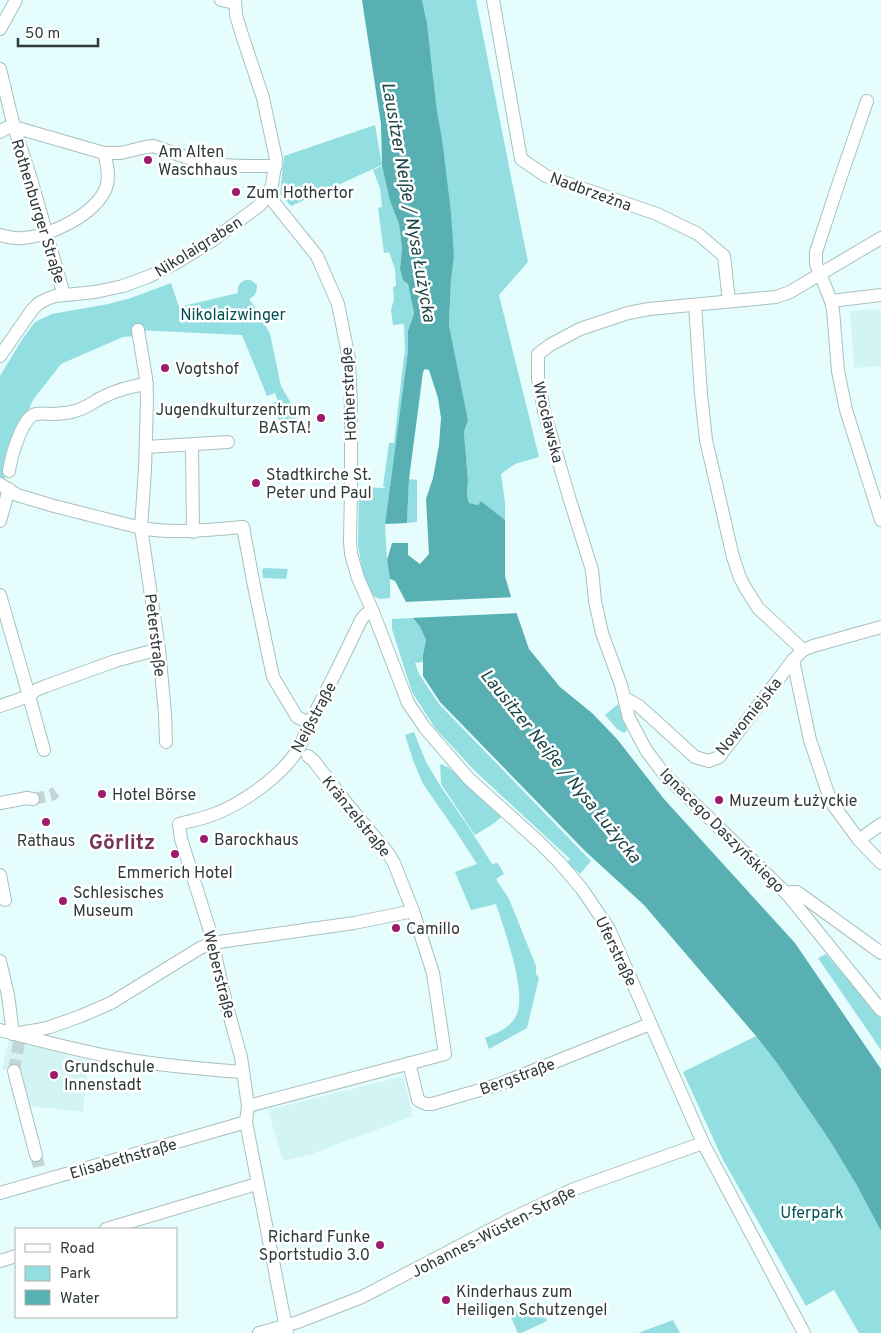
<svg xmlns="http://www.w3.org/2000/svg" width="881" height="1333" font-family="Overpass,sans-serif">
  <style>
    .built { fill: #d3f4f4 }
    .green { fill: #93dee0 }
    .water { fill: #59b0b3 }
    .pier { fill: #e6fdfe }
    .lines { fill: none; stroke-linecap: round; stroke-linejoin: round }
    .minor-tunnel { stroke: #c2d6d7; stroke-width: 12; stroke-dasharray: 12 6; stroke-linecap: butt }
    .minor-casing { stroke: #a9c0c0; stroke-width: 14 }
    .minor { stroke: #fff; stroke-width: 12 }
    .poi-dot { fill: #9d1a6d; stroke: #fff; stroke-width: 2 }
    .labels { text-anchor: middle; stroke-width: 5; stroke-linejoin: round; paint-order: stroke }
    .poi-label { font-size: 16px; fill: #313a3a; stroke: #fff; text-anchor: start }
    .street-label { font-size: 16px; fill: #313a3a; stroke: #fff }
    .park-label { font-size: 16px; fill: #005153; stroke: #fff }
    .water-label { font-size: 18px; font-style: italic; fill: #1d4647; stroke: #fff }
    .district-label { font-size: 21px; font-weight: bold; fill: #763659; stroke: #fff }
  </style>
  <rect width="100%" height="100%" fill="#e6fdfe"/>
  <g class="built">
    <polygon points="881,309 881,366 854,368 850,311"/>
    <polygon points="9,1040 66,1054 66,1056 89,1060 83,1112 29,1106 20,1073 2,1069"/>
    <polygon points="403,1076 413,1116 312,1154 283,1161 268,1110"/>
  </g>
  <g class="green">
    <polygon points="422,0 476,0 528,262 499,295 539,457 515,464 501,474 505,502 505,520 481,501 478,505 469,503 467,495 468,481 464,432 468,420 449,325 451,280 454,257 442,138 437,111 427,23"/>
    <polygon points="375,125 382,165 291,206 280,194 284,156"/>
    <polygon points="382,166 390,201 399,224 402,248 400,268 408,284 414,313 408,331 408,351 385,524 387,560 390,579 390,598 380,599 373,596 368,589 361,564 358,545 359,487 386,488 383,486 389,443 394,443 404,356 405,353 404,324 393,325 391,310 394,299 393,287 396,286 395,269 389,252 384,253 378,208 382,207 380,188 373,170"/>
    <path d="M245 280H251L257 285C257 293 255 296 249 299L259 313 270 334 281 386 292 405 295 417 298 420 280 424 273 403 278 401 275 393 267 396 242 335 135 330 136 336 123 337 61 364 33 400 11 451 4 480 0 478V376L23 338 35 322 52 314 108 304 131 298 171 283 179 307 238 293C237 287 239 283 245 280Z"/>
    <polygon points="409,479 417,480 417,522 407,523"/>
    <polygon points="264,568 288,569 286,579 263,578 262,570"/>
    <polygon points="413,618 420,627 426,640 423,655 423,662 415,663 419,674 439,704 591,861 580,874 567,862 570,859 476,772 435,728 412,692 392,629 392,619"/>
    <polygon points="618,704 627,730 624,733 617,729 605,715"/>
    <path d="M414 732 426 762 441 787 470 829 492 864 498 863 504 874 496 879 509 899 536 966V974L539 978 527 1028 489 1049 485 1038C497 1033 509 1029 516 1016 528 994 504 929 496 904L471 910 455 872 477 864 455 830 423 784 413 760 405 735Z"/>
    <polygon points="442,764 446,767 447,766 501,817 493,824 475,835 441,784 440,765"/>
    <polygon points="826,954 881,1019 881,1050 818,958"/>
    <polygon points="756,1036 777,1063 830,1141 856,1184 881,1231 881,1333 859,1333 834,1290 806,1306 722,1158 683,1072"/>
    <polygon points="538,1301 547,1321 521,1333 518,1333 510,1315"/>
    <polygon points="673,1320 680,1333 638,1333"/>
  </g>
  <polygon class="water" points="362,0 422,0 427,23 437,111 442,138 451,213 454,257 451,280 449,325 468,420 464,432 468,481 467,495 469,503 478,505 481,501 505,520 505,576 511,597 529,649 560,687 592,713 617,739 664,799 795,943 881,1069 881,1231 856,1184 830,1141 777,1063 756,1036 644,905 585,851 440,702 423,676 423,655 426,640 420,627 413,618 406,602 395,581 390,579 387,560 392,543 408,543 408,555 420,564 429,554 426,499 433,478 439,445 441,418 438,398 429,370 425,369 423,372 409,479 407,523 385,524 408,351 408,331 414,313 408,284 403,280 400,268 402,248 399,224 390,201 382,166 381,124"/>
  <polygon class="pier" points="514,597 519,613 410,618 404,602"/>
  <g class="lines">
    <g class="minor-tunnel">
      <polyline points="33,799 52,795 56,792"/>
      <polyline points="14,1071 19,1042"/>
      <polyline points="36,1155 39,1167"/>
    </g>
    <g class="minor-casing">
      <g id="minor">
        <polyline points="221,0 235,3"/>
        <polyline points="493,0 521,159 546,176 657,214 698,234 724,256 729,301"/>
        <polyline points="0,29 16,0"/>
        <polyline points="0,69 14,127 31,179 64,295"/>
        <polyline points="867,101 838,185 816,252 816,264 831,301 833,310 838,371 846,410 881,520"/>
        <polyline points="0,132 6,128 14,127 104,153 121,153 141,148 153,146 189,158 220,165 243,166 276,166"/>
        <polyline points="268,195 317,256 338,304 349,359 351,409 351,490 350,541 351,554 358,578 373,612 408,703 425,728 469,779 539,842 559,862 582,889 609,929 703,1143 804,1333"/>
        <path d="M0 235C7 237 15 239 23 238 50 236 95 215 106 188 110 177 107 164 104 153"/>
        <polyline points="881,238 790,292 776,297 649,309 628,313 580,329 550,345 538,354 538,379 544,411 569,497 592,570 595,601 602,633 621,685 629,718 646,750 664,774 788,895 881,1010"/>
        <polyline points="831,301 881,295"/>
        <polyline points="695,305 701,394 706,440 733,557 740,578 746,589 758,608 803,650"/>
        <polyline points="138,330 146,378 147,400 145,469 141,528 159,649 165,714 166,742"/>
        <polyline points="0,356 32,310 39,303 47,299 55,296 95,292 123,286 150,276 176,263 213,240 260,205 268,195 272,185 276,159 263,98 242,35 236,15 235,0"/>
        <polyline points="192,445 193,532"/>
        <polyline points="146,447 228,442"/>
        <path d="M9 471C11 457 21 422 33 415 39 412 46 414 52 414 60 414 68 413 75 411 84 409 91 404 99 399 114 391 130 386 147 384"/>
        <path d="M0 484 17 495 54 506 141 528C175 534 209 530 243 527L254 586 273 677 297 717 309 723"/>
        <polyline points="0,521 9,489"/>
        <polyline points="0,595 29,696 44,750"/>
        <polyline points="793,660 810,740 831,802 859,840 881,863"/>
        <polyline points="625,698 639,706 695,757 709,761 719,757 793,660 803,650 813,646 881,627"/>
        <polyline points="0,706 29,696 36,690 46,686 115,661 159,649"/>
        <polyline points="0,803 27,798 33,799"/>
        <polyline points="859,840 881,824"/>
        <polyline points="0,875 5,900"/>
        <polyline points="788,895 791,892 797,892 881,953"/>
        <polyline points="0,961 8,995 13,1034"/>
        <path d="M0 1030C41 1041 82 1052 124 1059 163 1066 203 1069 242 1072"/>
        <polyline points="13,1034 37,1030 50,1027 81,1016 111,1003 200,948 212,943 354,923 413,911"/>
        <polyline points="409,1063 418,1100 426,1104 432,1104 497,1085 650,1024"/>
        <polyline points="14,1071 36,1155"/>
        <polyline points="248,1106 445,1054 433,973 413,911 394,863 388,853 343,799 314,761 308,756"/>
        <polyline points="0,1193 246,1122"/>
        <polyline points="106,1229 257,1184"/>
        <polyline points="0,1261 16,1256"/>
        <polyline points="259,1333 298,1322 362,1297 513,1218 574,1189 703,1143"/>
        <path d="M287 1333 246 1122 248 1106 241 1057 226 1003 209 928 181 839 179 824C190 821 201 819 212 815 242 804 282 776 299 748 304 739 306 728 311 720 329 687 345 654 361 620L366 614 373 612"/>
      </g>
    </g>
    <use href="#minor" class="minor"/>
  </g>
  <g class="poi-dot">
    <circle cx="148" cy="160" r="5"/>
    <circle cx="236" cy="192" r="5"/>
    <circle cx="165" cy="368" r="5"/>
    <circle cx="321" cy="418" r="5"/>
    <circle cx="256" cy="483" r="5"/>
    <circle cx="102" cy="794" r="5"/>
    <circle cx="719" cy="800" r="5"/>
    <circle cx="46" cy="822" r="5"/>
    <circle cx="204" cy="839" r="5"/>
    <circle cx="175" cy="854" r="5"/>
    <circle cx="63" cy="901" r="5"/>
    <circle cx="396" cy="928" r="5"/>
    <circle cx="54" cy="1075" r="5"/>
    <circle cx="380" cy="1245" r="5"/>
    <circle cx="446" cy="1300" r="5"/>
  </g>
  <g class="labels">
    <g class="poi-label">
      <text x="158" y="157">Am Alten<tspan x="158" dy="18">Waschhaus</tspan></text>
      <text x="246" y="198">Zum Hothertor</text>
      <text x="175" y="374">Vogtshof</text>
      <text x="311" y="415" text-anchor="end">Jugendkulturzentrum<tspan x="311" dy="18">BASTA!</tspan></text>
      <text x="266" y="480">Stadtkirche St.<tspan x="266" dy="18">Peter und Paul</tspan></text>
      <text x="112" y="800">Hotel Börse</text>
      <text x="729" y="806">Muzeum Łużyckie</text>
      <text x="214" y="845">Barockhaus</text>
      <text x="46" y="846" text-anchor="middle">Rathaus</text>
      <text x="175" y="878" text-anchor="middle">Emmerich Hotel</text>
      <text x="73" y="898">Schlesisches<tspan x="73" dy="18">Museum</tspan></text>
      <text x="406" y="934">Camillo</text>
      <text x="64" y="1072">Grundschule<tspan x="64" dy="18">Innenstadt</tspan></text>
      <text x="370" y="1242" text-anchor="end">Richard Funke<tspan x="370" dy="18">Sportstudio 3.0</tspan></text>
      <text x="456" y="1297">Kinderhaus zum<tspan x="456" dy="18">Heiligen Schutzengel</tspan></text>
    </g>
    <g class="street-label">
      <text transform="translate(591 191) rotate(20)" y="6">Nadbrzeżna</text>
      <text transform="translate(39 211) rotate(73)" y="6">Rothenburger Straße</text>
      <text transform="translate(198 246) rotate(-32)" y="6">Nikolaigraben</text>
      <text transform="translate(348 394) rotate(-93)" y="6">Hotherstraße</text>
      <text transform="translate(549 422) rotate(76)" y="6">Wrocławska</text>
      <text transform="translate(156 635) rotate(83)" y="6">Peterstraße</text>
      <text transform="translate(748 716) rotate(-51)" y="6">Nowomiejska</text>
      <text transform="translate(313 717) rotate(-62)" y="6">Neißstraße</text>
      <text transform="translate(357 816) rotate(51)" y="6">Kränzelstraße</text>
      <text transform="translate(723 830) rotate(45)" y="6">Ignacego Daszyńskiego</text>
      <text transform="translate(617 951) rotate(64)" y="6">Uferstraße</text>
      <text transform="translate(220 974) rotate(76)" y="6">Weberstraße</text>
      <text transform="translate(517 1076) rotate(-20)" y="6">Bergstraße</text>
      <text transform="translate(123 1158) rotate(-16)" y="6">Elisabethstraße</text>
      <text transform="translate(493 1231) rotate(-27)" y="6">Johannes-Wüsten-Straße</text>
    </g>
    <g class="park-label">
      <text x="233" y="320">Nikolaizwinger</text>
      <text x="812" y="1218">Uferpark</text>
    </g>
    <g class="water-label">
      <text transform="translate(409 202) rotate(80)" y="6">Lausitzer Neiße / Nysa Łużycka</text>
      <text transform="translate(561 766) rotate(51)" y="6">Lausitzer Neiße / Nysa Łużycka</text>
    </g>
    <g class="district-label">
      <text x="122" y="849">Görlitz</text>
    </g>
  </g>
  <rect x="15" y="1228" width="162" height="90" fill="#ffffff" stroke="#adb0b0"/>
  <rect x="25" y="1244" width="25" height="8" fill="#ffffff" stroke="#adb0b0"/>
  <text x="60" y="1253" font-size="15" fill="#313a3a">Road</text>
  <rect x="25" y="1266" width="25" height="15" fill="#93dee0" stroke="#adb0b0"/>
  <text x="60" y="1278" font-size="15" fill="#313a3a">Park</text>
  <rect x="25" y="1290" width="25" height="15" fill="#59b0b3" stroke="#adb0b0"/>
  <text x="60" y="1303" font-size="15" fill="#313a3a">Water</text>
  <path d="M18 38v8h80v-8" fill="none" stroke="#313a3a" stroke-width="2.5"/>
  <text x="25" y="38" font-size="15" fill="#313a3a" stroke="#ffffff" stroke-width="4" paint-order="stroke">50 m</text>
</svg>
